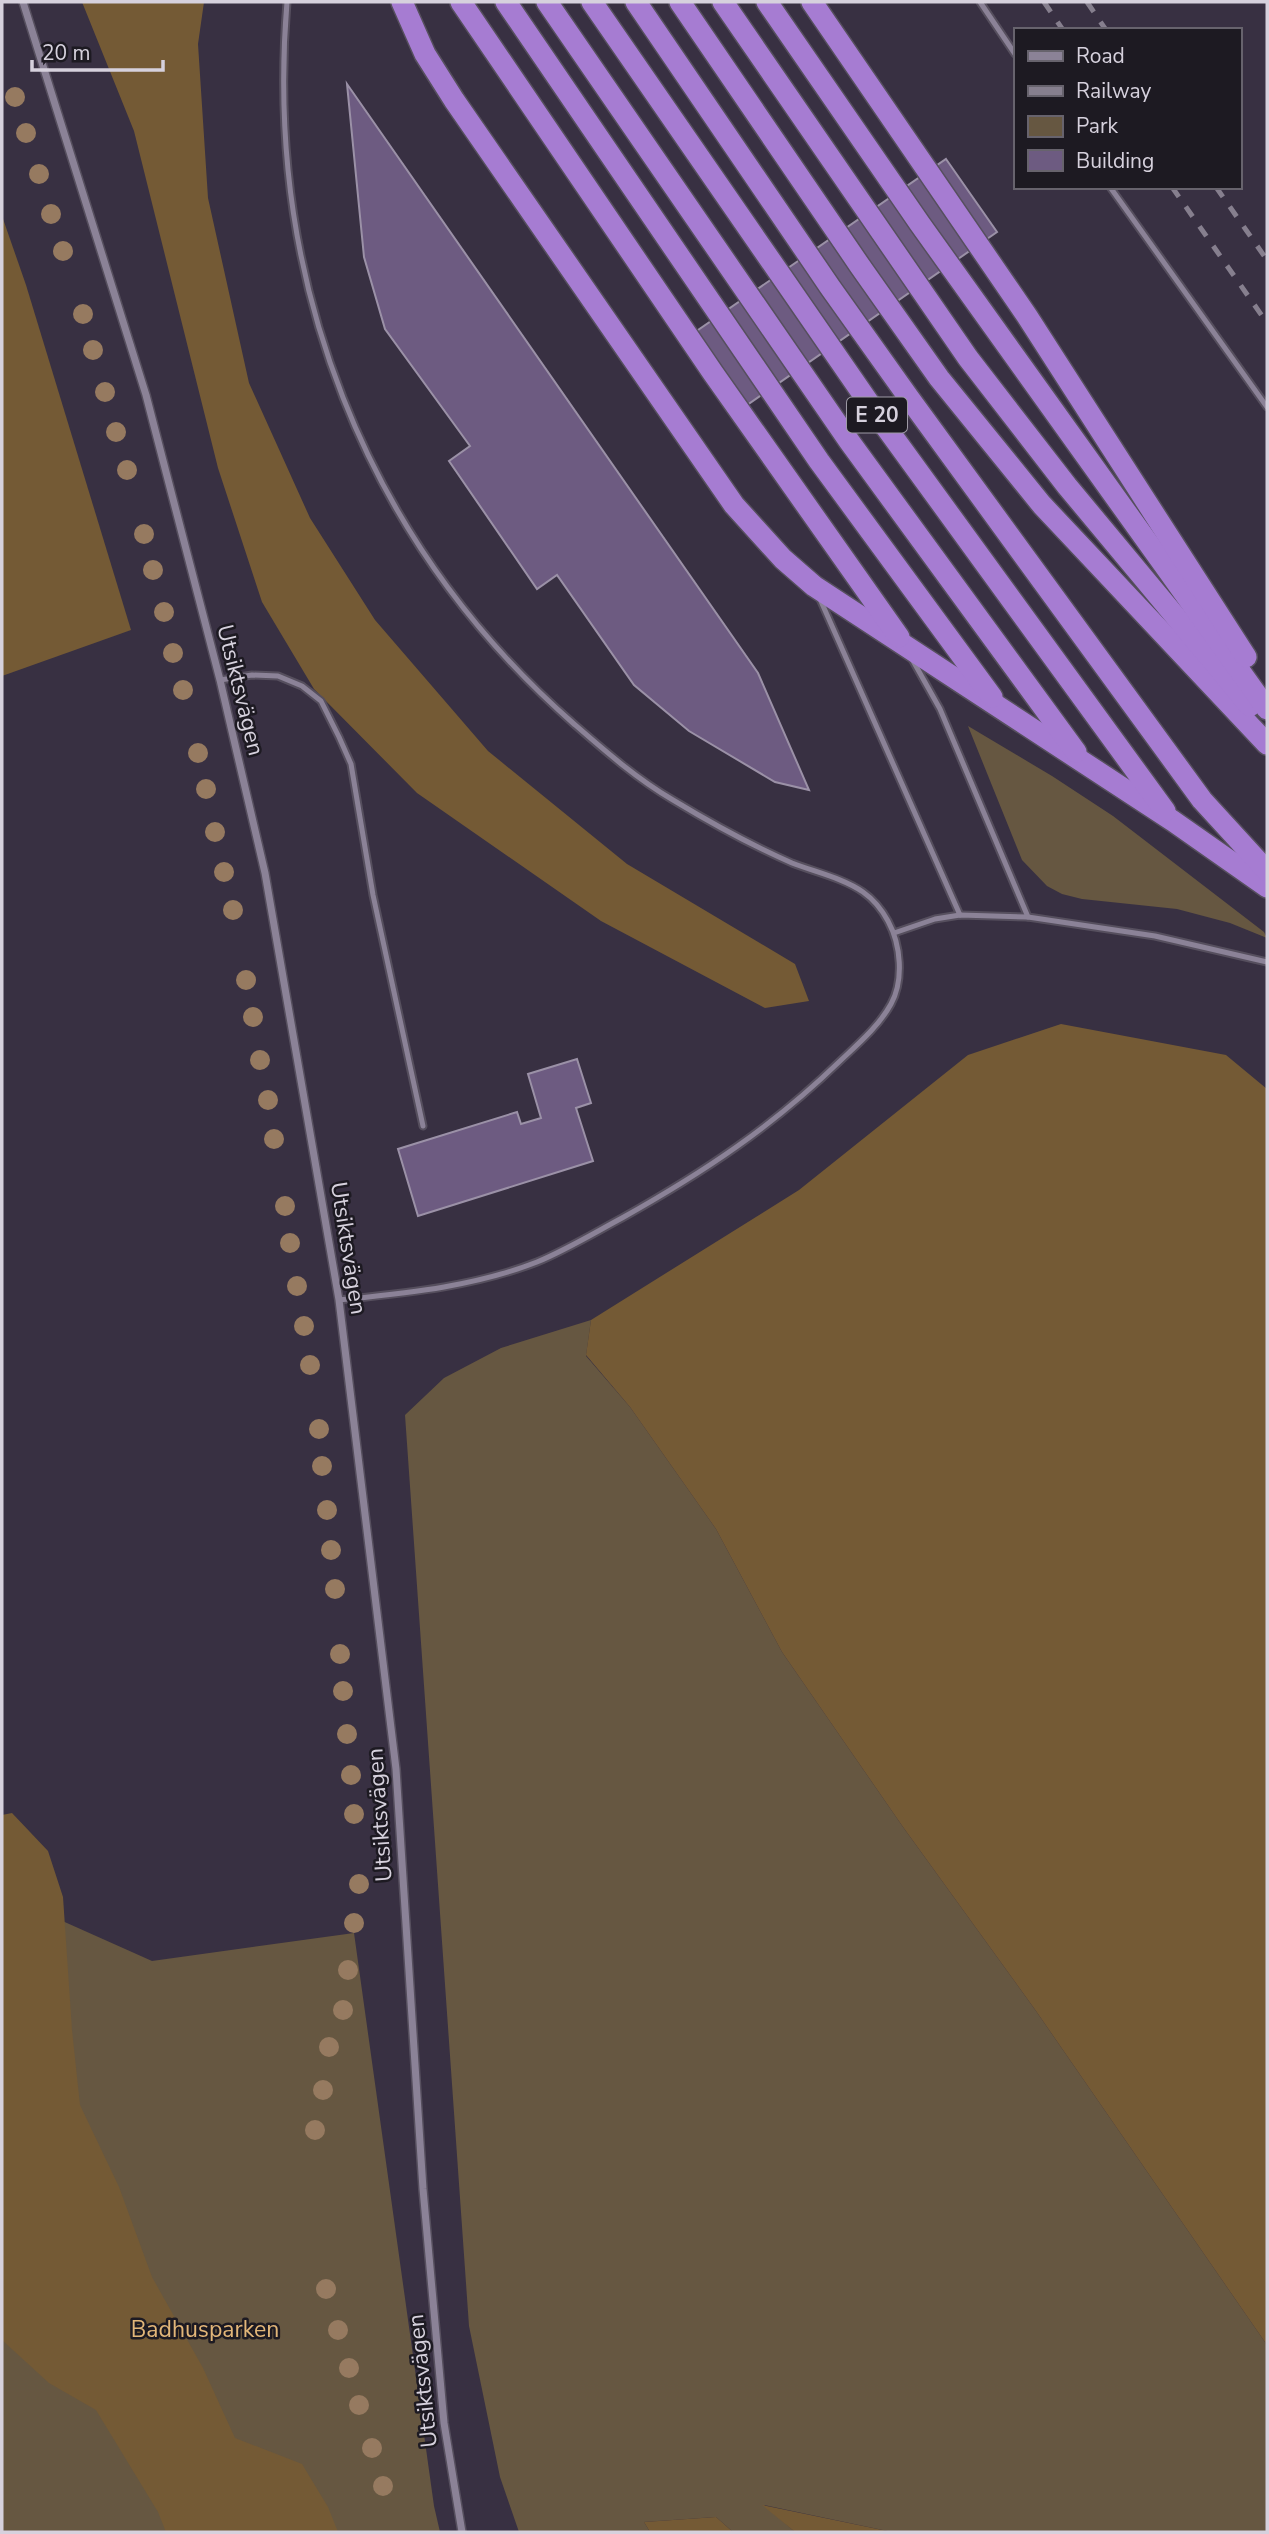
<svg xmlns="http://www.w3.org/2000/svg" width="1269" height="2534" font-family="'Nunito Sans',sans-serif">
  <style>
    .green { fill: #665741 }
    .forest { fill: #745a35 }
    .building { fill: #6d5b81; stroke: #9b91a7; stroke-width: 2 }
    .lines { fill: none; stroke-linecap: round; stroke-linejoin: round }
    .lane-casing { stroke: #564f5e; stroke-width: 9 }
    .street-casing { stroke: #564f5e; stroke-width: 10 }
    .highway-casing { stroke: #564f5e; stroke-width: 24 }
    .lane { stroke: #8b8297; stroke-width: 5 }
    .street { stroke: #8b8297; stroke-width: 7 }
    .highway { stroke: #a67cd2; stroke-width: 21 }
    .rail { stroke: #867f8e; stroke-width: 5; stroke-dasharray: 12 12; stroke-linecap: butt }
    .tree { fill: #967a60 }
    .labels { text-anchor: middle; stroke-width: 5; stroke-linejoin: round; paint-order: stroke }
    .shield { fill: #1d1a22; stroke: #9e9aa5; stroke-width: 2 }
    .shield-label { font-size: 21px; font-weight: bold; fill: #d6d1dd }
    .street-label { font-size: 23px; fill: #d6d1dd; stroke: #1d1a22 }
    .park-label { font-size: 23px; fill: #e2b679; stroke: #1d1a22 }
  </style>
  <rect width="100%" height="100%" fill="#383042"/>
  <g class="green">
    <polygon points="968,726 1052,776 1113,816 1264,932 1267,938 1230,923 1177,909 1082,899 1062,894 1047,886 1022,860"/>
    <polygon points="591,1320 586,1356 630,1407 716,1529 782,1652 903,1827 1036,2011 1267,2345 1267,2532 892,2532 764,2505 795,2532 733,2532 716,2517 644,2522 650,2532 519,2532 500,2477 469,2326 405,1415 444,1378 501,1348"/>
    <polygon points="2,1894 152,1961 354,1933 434,2506 440,2532 2,2532"/>
  </g>
  <g class="forest">
    <polygon points="82,2 204,2 198,44 208,198 249,383 310,518 375,620 488,751 627,864 795,964 809,1001 765,1008 601,921 417,793 314,689 262,602 218,468 134,131"/>
    <polygon points="2,216 26,285 131,630 2,676"/>
    <polygon points="1061,1024 1226,1055 1267,1089 1267,2345 1036,2011 903,1827 782,1652 716,1529 630,1407 586,1355 591,1320 799,1190 968,1055"/>
    <polygon points="12,1813 48,1851 63,1897 72,2030 80,2105 119,2187 152,2277 203,2368 235,2438 302,2464 328,2507 338,2532 166,2532 158,2512 96,2410 49,2383 2,2340 2,1815"/>
    <polygon points="762,2505 892,2532 795,2532"/>
    <polygon points="716,2517 733,2532 650,2532 644,2522"/>
  </g>
  <g class="building">
    <polygon points="347,84 758,673 809,790 775,782 689,731 634,685 557,575 537,589 449,461 470,446 385,329 364,257"/>
    <polygon points="946,159 997,232 737,412 685,339"/>
    <polygon points="577,1059 591,1103 576,1108 593,1161 418,1216 398,1149 517,1112 521,1124 541,1118 528,1074"/>
  </g>
  <g class="lines">
    <g class="lane-casing">
      <g id="lane">
        <path d="M287 2C264 279 364 540 574 724 605 751 637 779 673 800 711 823 751 845 792 863 815 872 843 878 863 892 873 899 882 910 888 921 901 945 904 980 891 1004 879 1026 858 1044 840 1061 772 1127 704 1172 622 1218 594 1233 566 1250 537 1262 473 1287 406 1293 339 1300"/>
        <polyline points="980,2 1015,54"/>
        <polyline points="1110,187 1267,407"/>
        <polyline points="820,599 960,915"/>
        <polyline points="912,659 940,709 1028,917"/>
        <polyline points="220,680 252,675 278,676 302,686 321,701 339,737 351,764 373,895 423,1126"/>
        <polyline points="894,933 935,919 960,915 1028,917 1155,936 1267,962"/>
      </g>
    </g>
    <g class="street-casing">
      <polyline id="street" points="23,2 146,395 220,680 265,873 339,1300 396,1769 423,2189 444,2423 462,2532"/>
    </g>
    <g class="highway-casing">
      <g id="highway">
        <polyline points="402,2 425,54 454,100 734,505 783,559 814,586 1173,821 1267,887"/>
        <polyline points="461,2 713,373 899,637"/>
        <polyline points="506,2 819,461 992,697"/>
        <polyline points="547,2 849,441 1076,752"/>
        <polyline points="592,2 880,419 1165,811"/>
        <polyline points="636,2 830,287 909,398 1202,800 1267,871"/>
        <polyline points="680,2 860,266 939,378 1042,505 1267,744"/>
        <polyline points="723,2 968,358 1067,486 1250,706"/>
        <polyline points="767,2 920,224 1267,709"/>
        <polyline points="812,2 1027,316 1246,657"/>
      </g>
    </g>
    <use href="#lane" class="lane"/>
    <use href="#street" class="street"/>
    <use href="#highway" class="highway"/>
    <g class="rail">
      <polyline points="1044,2 1063,30"/>
      <polyline points="1087,2 1106,30"/>
      <polyline points="1172,187 1267,323"/>
      <polyline points="1216,187 1267,260"/>
    </g>
  </g>
  <g class="tree">
    <circle cx="15" cy="97" r="10"/>
    <circle cx="26" cy="133" r="10"/>
    <circle cx="39" cy="174" r="10"/>
    <circle cx="51" cy="214" r="10"/>
    <circle cx="63" cy="251" r="10"/>
    <circle cx="83" cy="314" r="10"/>
    <circle cx="93" cy="350" r="10"/>
    <circle cx="105" cy="392" r="10"/>
    <circle cx="116" cy="432" r="10"/>
    <circle cx="127" cy="470" r="10"/>
    <circle cx="144" cy="534" r="10"/>
    <circle cx="153" cy="570" r="10"/>
    <circle cx="164" cy="612" r="10"/>
    <circle cx="173" cy="653" r="10"/>
    <circle cx="183" cy="690" r="10"/>
    <circle cx="198" cy="753" r="10"/>
    <circle cx="206" cy="789" r="10"/>
    <circle cx="215" cy="832" r="10"/>
    <circle cx="224" cy="872" r="10"/>
    <circle cx="233" cy="910" r="10"/>
    <circle cx="246" cy="980" r="10"/>
    <circle cx="253" cy="1017" r="10"/>
    <circle cx="260" cy="1060" r="10"/>
    <circle cx="268" cy="1100" r="10"/>
    <circle cx="274" cy="1139" r="10"/>
    <circle cx="285" cy="1206" r="10"/>
    <circle cx="290" cy="1243" r="10"/>
    <circle cx="297" cy="1286" r="10"/>
    <circle cx="304" cy="1326" r="10"/>
    <circle cx="310" cy="1365" r="10"/>
    <circle cx="319" cy="1429" r="10"/>
    <circle cx="322" cy="1466" r="10"/>
    <circle cx="327" cy="1510" r="10"/>
    <circle cx="331" cy="1550" r="10"/>
    <circle cx="335" cy="1589" r="10"/>
    <circle cx="340" cy="1654" r="10"/>
    <circle cx="343" cy="1691" r="10"/>
    <circle cx="347" cy="1734" r="10"/>
    <circle cx="351" cy="1775" r="10"/>
    <circle cx="354" cy="1814" r="10"/>
    <circle cx="359" cy="1884" r="10"/>
    <circle cx="354" cy="1923" r="10"/>
    <circle cx="348" cy="1970" r="10"/>
    <circle cx="343" cy="2010" r="10"/>
    <circle cx="329" cy="2047" r="10"/>
    <circle cx="323" cy="2090" r="10"/>
    <circle cx="315" cy="2130" r="10"/>
    <circle cx="326" cy="2289" r="10"/>
    <circle cx="338" cy="2330" r="10"/>
    <circle cx="349" cy="2368" r="10"/>
    <circle cx="359" cy="2405" r="10"/>
    <circle cx="372" cy="2448" r="10"/>
    <circle cx="383" cy="2486" r="10"/>
  </g>
  <g class="labels">
    <rect class="shield" x="847" y="397.5" width="60" height="35" rx="5"/>
    <g class="shield-label">
      <text x="877" y="422">E 20</text>
    </g>
    <g class="street-label">
      <text transform="translate(241 690) rotate(76)" y="8">Utsiktsvägen</text>
      <text transform="translate(349 1248) rotate(81)" y="8">Utsiktsvägen</text>
      <text transform="translate(379 1815) rotate(-94)" y="8">Utsiktsvägen</text>
      <text transform="translate(422 2381) rotate(-96)" y="8">Utsiktsvägen</text>
    </g>
    <g class="park-label">
      <text x="205" y="2337">Badhusparken</text>
    </g>
  </g>
  <rect width="1269" height="2534" fill="none" stroke="#d6d1dd" stroke-width="7"/>
  <rect x="1014" y="28" width="228" height="161" fill="#1d1a22" stroke="#67636d" stroke-width="2"/>
  <rect x="1028" y="51" width="35" height="10" fill="#8b8297" stroke="#67636d" stroke-width="2"/>
  <text x="1076" y="63" font-size="21" fill="#d6d1dd">Road</text>
  <rect x="1028" y="86" width="35" height="10" fill="#867f8e" stroke="#67636d" stroke-width="2"/>
  <text x="1076" y="98" font-size="21" fill="#d6d1dd">Railway</text>
  <rect x="1028" y="116" width="35" height="21" fill="#665741" stroke="#67636d" stroke-width="2"/>
  <text x="1076" y="133" font-size="21" fill="#d6d1dd">Park</text>
  <rect x="1028" y="150" width="35" height="21" fill="#6d5b81" stroke="#67636d" stroke-width="2"/>
  <text x="1076" y="168" font-size="21" fill="#d6d1dd">Building</text>
  <path d="M32 60v10h131v-10" fill="none" stroke="#d6d1dd" stroke-width="3.5"/>
  <text x="42" y="60" font-size="21" fill="#d6d1dd" stroke="#1d1a22" stroke-width="5" paint-order="stroke">20 m</text>
</svg>
